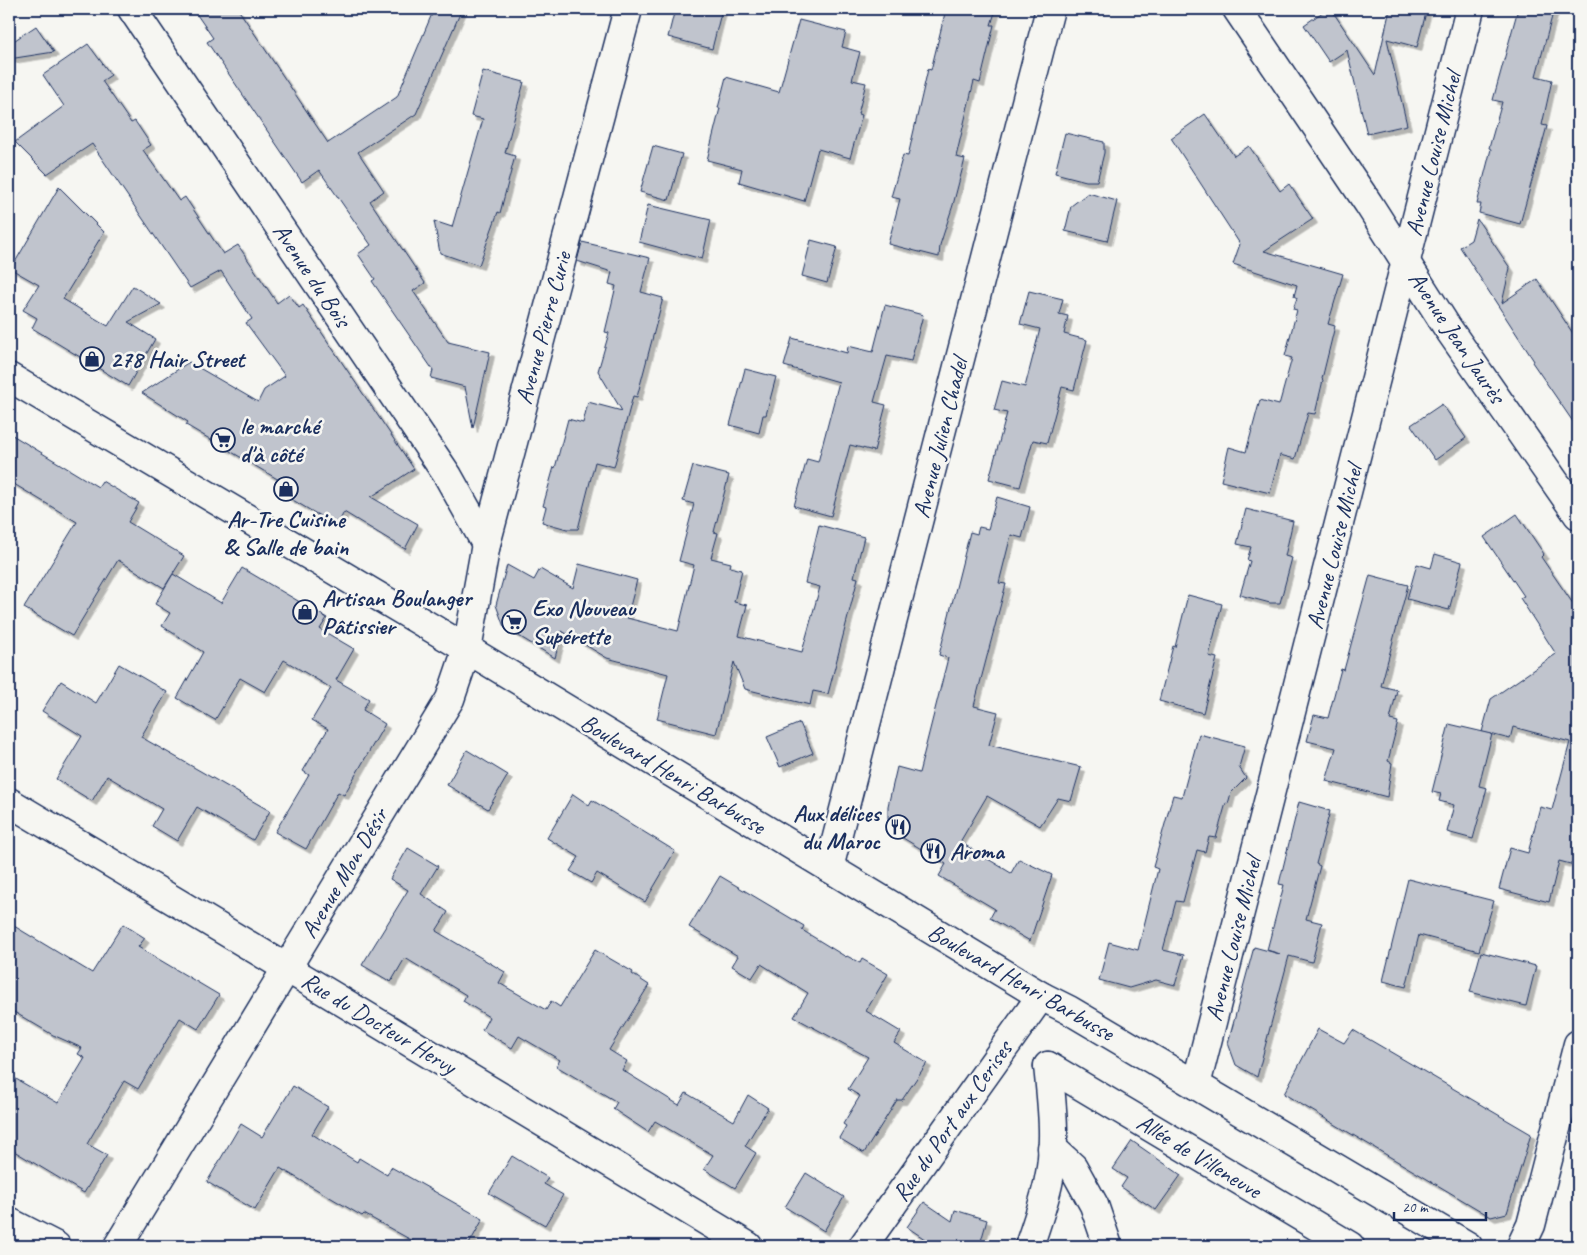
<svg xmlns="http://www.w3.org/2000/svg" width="1587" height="1255" font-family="Caveat,sans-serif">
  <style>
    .building { fill: #c0c4cd; stroke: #1b2f5e; filter: url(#shadow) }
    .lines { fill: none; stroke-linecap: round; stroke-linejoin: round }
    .minor-casing { stroke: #1b2f5e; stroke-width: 31 }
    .primary-casing { stroke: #1b2f5e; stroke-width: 31 }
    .minor { stroke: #f6f6f2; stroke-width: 28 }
    .primary { stroke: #f6f6f2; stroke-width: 28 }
    .labels { text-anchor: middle; stroke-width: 5; stroke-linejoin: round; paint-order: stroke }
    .street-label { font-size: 24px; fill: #1b2f5e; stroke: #f6f6f2 }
    .poi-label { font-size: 24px; font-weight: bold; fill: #1b2f5e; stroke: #f6f6f2; text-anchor: start }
  </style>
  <defs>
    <filter id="shadow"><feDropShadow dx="4.5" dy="4.5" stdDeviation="0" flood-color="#0004"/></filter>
  </defs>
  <rect width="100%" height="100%" fill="#f6f6f2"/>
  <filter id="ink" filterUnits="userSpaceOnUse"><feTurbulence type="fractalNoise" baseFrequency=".02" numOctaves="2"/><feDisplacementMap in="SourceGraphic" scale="10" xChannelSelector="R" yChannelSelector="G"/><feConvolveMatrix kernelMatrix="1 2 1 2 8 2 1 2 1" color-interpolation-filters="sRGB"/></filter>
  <g filter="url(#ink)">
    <g class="building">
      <polygon points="193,9 238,9 328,143 397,97 434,9 462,9 416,114 358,152 384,191 370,201 425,283 413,291 448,342 490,352 473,428 465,387 431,378 433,370 372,281 375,279 358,254 371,245 319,170 302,182 207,42 213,38"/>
      <polygon points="675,9 722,9 712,49 668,37"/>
      <polygon points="946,9 996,9 991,25 994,25 980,83 974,81 956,157 965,159 953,205 940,245 939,257 888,244 900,199 891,197 903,155 908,156 928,69 931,70"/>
      <polygon points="1327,9 1331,9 1375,75 1390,9 1427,9 1417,47 1387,39 1407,125 1367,134 1347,50 1329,62 1304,25"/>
      <polygon points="1518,9 1554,9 1536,76 1552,80 1542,125 1547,126 1520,224 1479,213 1481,204 1477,204 1491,149 1489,148 1502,102 1493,100"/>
      <polygon points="799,20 846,32 842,47 860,52 852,80 866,83 858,114 862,115 850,158 818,149 804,201 739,182 742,169 707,160 720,108 718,108 726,77 779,92"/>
      <polygon points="36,26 54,52 9,59 9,44"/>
      <polygon points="88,44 111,75 102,81 131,123 135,121 151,145 143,150 179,201 185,197 223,254 238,245 277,303 289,294 299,308 303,305 414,469 371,497 418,524 405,549 344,512 337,526 274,489 279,480 186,425 188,422 142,393 189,362 258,402 264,390 285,376 246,323 252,319 221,271 190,288 92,144 47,174 15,142 64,106 43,75"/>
      <polygon points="483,71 524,82 505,153 515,156 500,213 498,212 479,265 467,261 466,262 440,253 434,221 452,227 483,119 471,116"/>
      <polygon points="1205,114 1234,156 1249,146 1280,191 1289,184 1313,219 1264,251 1343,274 1328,324 1335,326 1322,379 1323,380 1315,414 1308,413 1295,459 1280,455 1270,493 1221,481 1229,447 1246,452 1260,400 1279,405 1292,358 1285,356 1297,310 1293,309 1297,298 1294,296 1297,285 1233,264 1240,244 1171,138"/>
      <polygon points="1065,133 1104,142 1104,153 1097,181 1086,181 1055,173"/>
      <polygon points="653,146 682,154 669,200 640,192"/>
      <polygon points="59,187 104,232 63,299 108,326 133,286 161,304 128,322 155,339 128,386 32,328 37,318 23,310 39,285 11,269"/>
      <polygon points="1088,193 1117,201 1107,241 1065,231 1071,206"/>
      <polygon points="648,205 711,220 702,259 639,242"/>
      <polygon points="1477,219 1510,268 1502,303 1537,279 1578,341 1578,429 1532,362 1534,361 1460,247 1471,240"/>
      <polygon points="811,240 837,247 827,283 802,276"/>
      <polygon points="582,242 650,258 641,292 663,298 637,397 633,396 614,467 595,462 578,529 567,529 542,522 546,507 543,506 554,467 555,468 568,419 583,423 588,402 622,411 598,371 609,333 605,332 616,286 609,284 612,272 577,261"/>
      <polygon points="1029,291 1063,299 1059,314 1068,316 1064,334 1087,340 1074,390 1062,387 1047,443 1033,440 1020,487 989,479 1007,413 994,410 1002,381 1025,387 1040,329 1020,324"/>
      <polygon points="885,305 923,315 911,361 887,356 874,402 886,405 874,451 850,445 831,516 794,506 807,459 818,462 839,382 784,366 792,338 847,353 848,346 873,352"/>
      <polygon points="745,369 776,377 766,415 763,415 759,433 730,425"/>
      <polygon points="1442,404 1466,438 1435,460 1411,425"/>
      <polygon points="9,433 98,487 102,481 139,503 128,522 184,556 164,588 118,560 72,636 24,608 77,522 9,481"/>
      <polygon points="693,466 729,475 714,532 718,533 711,558 731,563 730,567 742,570 734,602 747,605 739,636 802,652 820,587 805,583 819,525 864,537 854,577 858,578 828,694 813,691 810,705 745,689 734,662 716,734 657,719 668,674 607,658 562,631 555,658 504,627 496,605 507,565 534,580 540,569 573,588 579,564 637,580 627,618 678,631 694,565 679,561 694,504 683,501"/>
      <polygon points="997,497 1030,507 1022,538 1011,535 999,583 1006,584 974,706 998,712 989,745 1081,767 1071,801 1058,798 1040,826 987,796 960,842 1011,873 1019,859 1052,875 1030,941 990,918 995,909 939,876 946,864 898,835 891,828 888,818 888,806 897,767 919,773 948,658 939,655 970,532 977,534 979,527 988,529"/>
      <polygon points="1246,509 1293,521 1285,556 1292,558 1280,603 1270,603 1240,595 1250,561 1247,560 1251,547 1237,544"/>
      <polygon points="1517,514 1544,554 1541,557 1578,611 1578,866 1559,861 1549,902 1499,889 1510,848 1528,853 1540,807 1552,810 1570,742 1513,727 1510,739 1482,732 1491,699 1556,654 1520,598 1524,596 1484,537"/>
      <polygon points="1435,554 1462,562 1449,610 1407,599 1417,564 1431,568"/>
      <polygon points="242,568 327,618 320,629 354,649 336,680 369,699 363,710 385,724 344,795 338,792 306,849 275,832 309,775 303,771 328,729 312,720 331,688 284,660 265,692 240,678 215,720 177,698 203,652 162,626 170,613 155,604 173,574 221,603"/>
      <polygon points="1370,575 1408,585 1381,686 1397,690 1390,720 1398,722 1388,761 1392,763 1387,797 1326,781 1336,748 1307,741 1314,715 1328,718 1341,669 1344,670"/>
      <polygon points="1188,595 1222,604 1209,656 1217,658 1203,713 1159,701 1173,646 1175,647"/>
      <polygon points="119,664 167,692 141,737 270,811 253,840 197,807 177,841 152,826 162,809 107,776 92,801 56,779 82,736 42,711 61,681 96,703"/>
      <polygon points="800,723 813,753 780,767 767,737"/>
      <polygon points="1449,724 1492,734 1479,786 1487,788 1473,839 1447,832 1454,805 1439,801 1441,794 1432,792"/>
      <polygon points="1199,734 1245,746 1239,767 1246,778 1231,793 1228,804 1226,803 1216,838 1209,837 1205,852 1197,850 1183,902 1176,901 1163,950 1184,955 1175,985 1156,980 1129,988 1099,980 1109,942 1138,950 1158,869 1153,867 1173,795 1182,797"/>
      <polygon points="467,750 508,775 488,809 447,785"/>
      <polygon points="573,794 589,805 592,800 675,851 645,902 597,873 591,883 570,871 579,857 547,838"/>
      <polygon points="1299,802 1330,811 1316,864 1320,866 1306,919 1322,923 1312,962 1289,956 1257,1077 1236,1065 1228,1043 1254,947 1280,954 1267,950 1284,885 1279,884"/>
      <polygon points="408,848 438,866 421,894 448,912 436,931 505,972 499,983 546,1010 551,1001 560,1007 595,950 633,972 632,974 649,985 609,1050 627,1061 622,1070 679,1105 686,1093 734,1121 748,1095 768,1108 745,1146 756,1153 735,1188 704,1169 713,1155 655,1121 648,1132 613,1109 617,1102 556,1066 560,1060 519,1036 512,1048 482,1030 489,1017 463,1001 466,995 405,958 391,982 362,965 408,890 390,879"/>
      <polygon points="720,876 804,926 802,930 846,957 847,956 860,963 862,959 888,974 866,1011 901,1032 894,1043 927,1063 902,1100 897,1100 864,1153 839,1138 846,1126 843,1124 860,1096 848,1089 868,1057 794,1017 808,993 761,964 752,978 732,966 738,956 689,927"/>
      <polygon points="1408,879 1494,901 1479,951 1419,935 1406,987 1383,981"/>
      <polygon points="9,923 92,973 123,924 145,938 138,947 219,995 198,1029 180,1018 138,1089 124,1081 87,1144 107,1155 84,1193 9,1148 9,1075 58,1103 85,1058 78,1054 82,1048 53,1035 9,1009"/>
      <polygon points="1481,952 1536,966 1526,1006 1470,992"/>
      <polygon points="1318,1029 1344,1043 1353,1030 1531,1134 1507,1213 1491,1217 1284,1094"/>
      <polygon points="293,1086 328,1107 312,1134 357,1162 359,1158 387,1175 391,1167 483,1219 468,1246 422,1246 364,1214 362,1216 280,1168 255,1210 207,1182 241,1124 262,1137"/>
      <polygon points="1132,1141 1181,1175 1156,1210 1121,1187 1127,1178 1113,1169"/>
      <polygon points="512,1156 548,1178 544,1184 563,1195 545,1225 489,1193"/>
      <polygon points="806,1173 844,1197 824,1231 785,1207"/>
      <polygon points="924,1202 952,1221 955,1210 987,1220 981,1241 988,1246 935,1246 907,1227"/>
    </g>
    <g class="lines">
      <g class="minor-casing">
        <g id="minor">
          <polyline points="132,9 448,476 486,544"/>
          <polyline points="1237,9 1368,203 1447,327 1578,515"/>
          <polyline points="9,802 300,976 748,1246"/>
          <polyline points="829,868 1050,9"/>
          <polyline points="1048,1066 1350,1246"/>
          <polyline points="1196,1085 1470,9"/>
          <polyline points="1052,1148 1073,1167 1094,1205 1108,1246"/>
          <polyline points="9,1222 56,1246"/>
          <polyline points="118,1246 450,699 467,649 486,544 628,9"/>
          <polyline points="863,1246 1041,996"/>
          <path d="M1029 1246C1036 1226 1043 1205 1048 1184 1057 1145 1052 1105 1048 1066"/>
          <polyline points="1521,1246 1531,1225 1578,1044"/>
        </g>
      </g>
      <g class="primary-casing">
        <polyline id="primary" points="9,377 467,649 1041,996 1069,1010 1468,1246"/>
      </g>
      <use href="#minor" class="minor"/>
      <use href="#primary" class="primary"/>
    </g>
  </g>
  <defs>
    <g id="shop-ring" transform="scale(1.25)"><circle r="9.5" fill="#f6f6f2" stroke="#1b2f5e" stroke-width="1.5"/><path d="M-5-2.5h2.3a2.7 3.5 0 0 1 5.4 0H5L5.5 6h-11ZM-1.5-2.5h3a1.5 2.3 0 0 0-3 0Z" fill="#1b2f5e"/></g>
    <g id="supermarket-ring" transform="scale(1.25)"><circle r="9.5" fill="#f6f6f2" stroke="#1b2f5e" stroke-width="1.5"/><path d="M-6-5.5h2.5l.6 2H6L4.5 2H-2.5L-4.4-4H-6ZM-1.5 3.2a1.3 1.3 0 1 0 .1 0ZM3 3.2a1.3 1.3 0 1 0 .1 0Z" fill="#1b2f5e"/></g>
    <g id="restaurant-ring" transform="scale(1.25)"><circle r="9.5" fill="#f6f6f2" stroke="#1b2f5e" stroke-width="1.5"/><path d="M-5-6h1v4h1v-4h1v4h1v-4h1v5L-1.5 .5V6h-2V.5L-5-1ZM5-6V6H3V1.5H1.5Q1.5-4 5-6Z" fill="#1b2f5e"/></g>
  </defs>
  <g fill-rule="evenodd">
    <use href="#shop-ring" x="92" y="359"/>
    <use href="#supermarket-ring" x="223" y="440"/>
    <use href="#shop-ring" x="286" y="489"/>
    <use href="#shop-ring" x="305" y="612"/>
    <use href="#supermarket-ring" x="514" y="622"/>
    <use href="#restaurant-ring" x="898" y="827"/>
    <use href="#restaurant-ring" x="933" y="851"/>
  </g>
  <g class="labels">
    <g class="street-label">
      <text transform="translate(1433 154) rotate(-76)" y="8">Avenue Louise Michel</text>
      <text transform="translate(312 275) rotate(56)" y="8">Avenue du Bois</text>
      <text transform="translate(543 328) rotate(-75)" y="8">Avenue Pierre Curie</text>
      <text transform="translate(1457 337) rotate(56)" y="8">Avenue Jean Jaurès</text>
      <text transform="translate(940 438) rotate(-76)" y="8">Avenue Julien Chadel</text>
      <text transform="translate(1334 547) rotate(-76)" y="8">Avenue Louise Michel</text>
      <text transform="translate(673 774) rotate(31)" y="8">Boulevard Henri Barbusse</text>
      <text transform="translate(344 873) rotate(-59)" y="8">Avenue Mon Désir</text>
      <text transform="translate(1233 939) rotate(-76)" y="8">Avenue Louise Michel</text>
      <text transform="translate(1021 982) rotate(30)" y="8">Boulevard Henri Barbusse</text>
      <text transform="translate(379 1023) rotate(31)" y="8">Rue du Docteur Hervy</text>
      <text transform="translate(952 1121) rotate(-55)" y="8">Rue du Port aux Cerises</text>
      <text transform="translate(1199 1156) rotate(31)" y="8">Allée de Villeneuve</text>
    </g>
    <g class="poi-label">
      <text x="110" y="367">278 Hair Street</text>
      <text x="240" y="434">le marché<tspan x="240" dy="28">d'à côté</tspan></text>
      <text x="286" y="527" text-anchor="middle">Ar-Tre Cuisine<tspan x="286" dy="28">&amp; Salle de bain</tspan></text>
      <text x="322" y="606">Artisan Boulanger<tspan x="322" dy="28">Pâtissier</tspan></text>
      <text x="532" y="616">Exo Nouveau<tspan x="532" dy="28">Supérette</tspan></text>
      <text x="880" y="821" text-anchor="end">Aux délices<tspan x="880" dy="28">du Maroc</tspan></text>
      <text x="950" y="859">Aroma</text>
    </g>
  </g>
  <rect width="1587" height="1255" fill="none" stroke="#f6f6f2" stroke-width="30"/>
  <rect x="15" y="15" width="1557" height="1225" fill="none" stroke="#1b2f5e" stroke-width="2" filter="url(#ink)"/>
  <path d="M1394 1212v8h92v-8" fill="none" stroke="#1b2f5e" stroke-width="2.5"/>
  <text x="1402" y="1212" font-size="15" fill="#1b2f5e" stroke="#f6f6f2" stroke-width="4" paint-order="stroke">20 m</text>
</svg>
